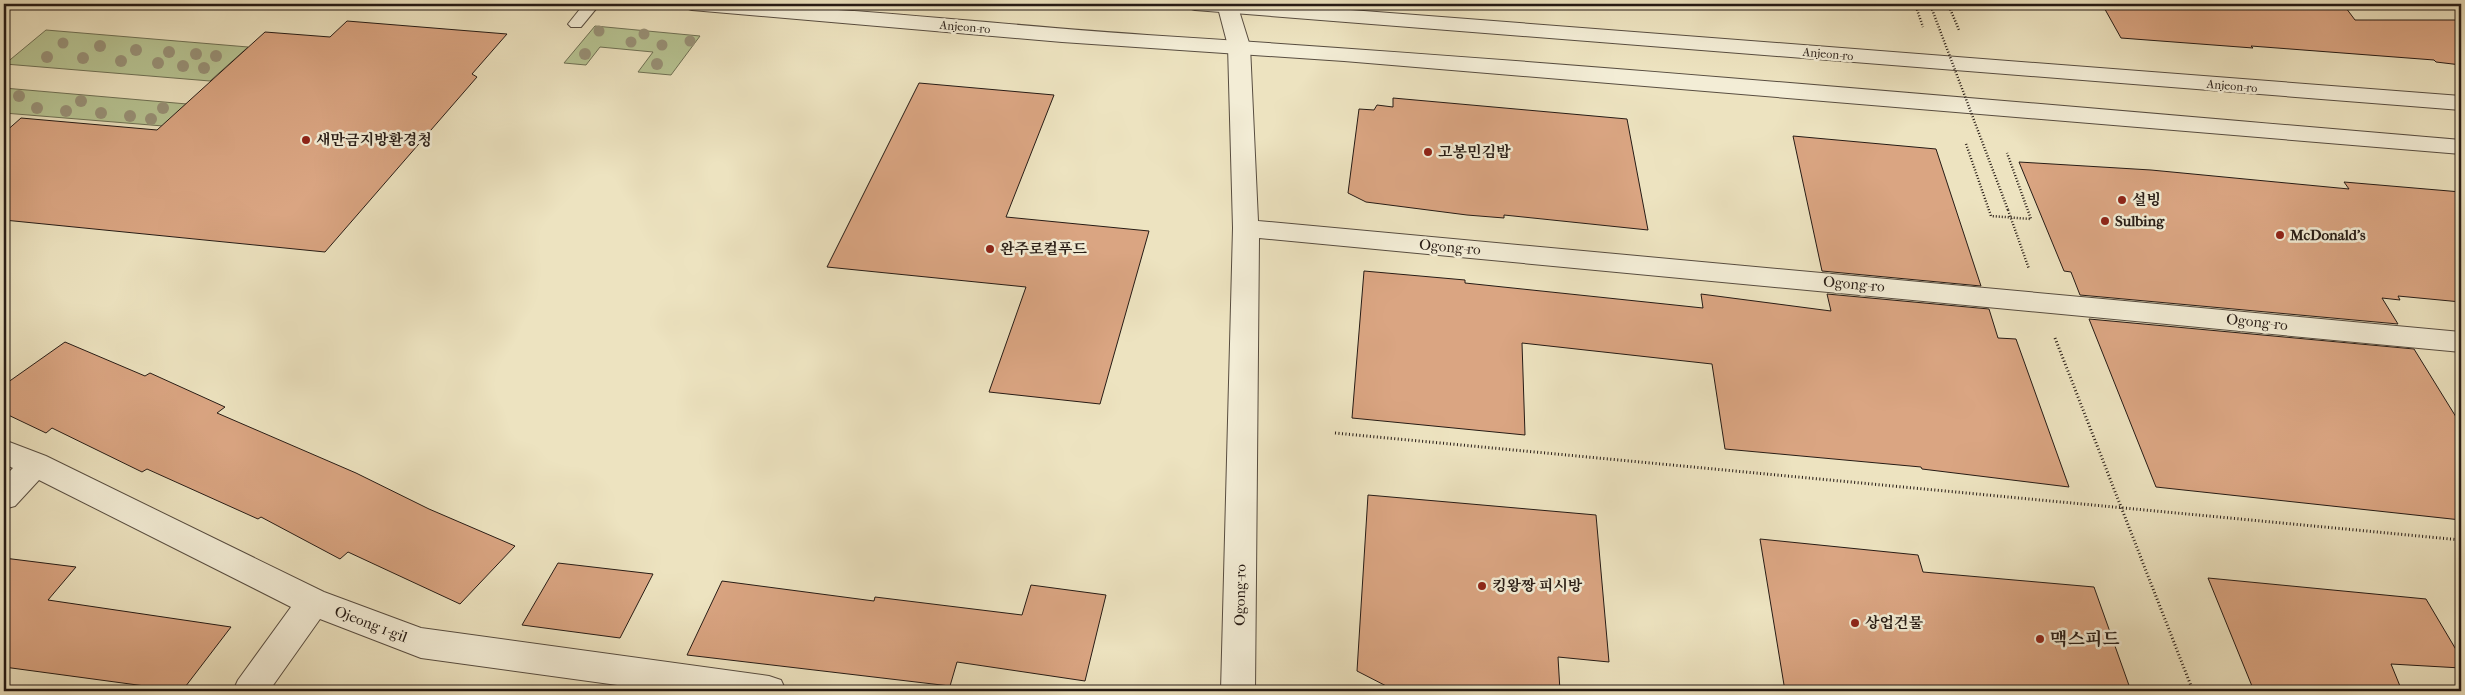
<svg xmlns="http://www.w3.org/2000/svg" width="2465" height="695" font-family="'IM FELL French Canon','Noto Serif KR',serif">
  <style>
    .green { fill: #b7c493; stroke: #6e7054 }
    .building { fill: #daa582; stroke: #261b15 }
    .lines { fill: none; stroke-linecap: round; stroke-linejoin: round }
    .service-casing { stroke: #584d40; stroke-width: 2 }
    .minor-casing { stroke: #584d40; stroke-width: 2 }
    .tertiary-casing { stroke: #584d40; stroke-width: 2 }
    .path-far1 { stroke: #261b15; stroke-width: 2.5; stroke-dasharray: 1 2; stroke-linecap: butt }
    .path { stroke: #261b15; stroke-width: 3; stroke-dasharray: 1 2.5; stroke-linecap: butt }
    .service { fill: #f3edd6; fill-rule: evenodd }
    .minor { fill: #f3edd6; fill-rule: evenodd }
    .tertiary { fill: #f3edd6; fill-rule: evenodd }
    .path-bridge { stroke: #261b15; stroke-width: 2.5; stroke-dasharray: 1 2; stroke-linecap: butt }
    .tree { fill: #989177 }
    .poi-dot { fill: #8f2418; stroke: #f3edd6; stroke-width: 2 }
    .labels { text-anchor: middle; stroke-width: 5; stroke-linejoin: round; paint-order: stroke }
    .far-street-label { font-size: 12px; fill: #261b15; stroke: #f3edd6 }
    .poi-label { font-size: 15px; font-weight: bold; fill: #261b15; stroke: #f3edd6; text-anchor: start }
    .street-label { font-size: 15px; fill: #261b15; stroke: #f3edd6 }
    .near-poi-label { font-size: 18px; font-weight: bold; fill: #261b15; stroke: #f3edd6; text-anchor: start }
  </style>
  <rect width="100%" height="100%" fill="#ede3c0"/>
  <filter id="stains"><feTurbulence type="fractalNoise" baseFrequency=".004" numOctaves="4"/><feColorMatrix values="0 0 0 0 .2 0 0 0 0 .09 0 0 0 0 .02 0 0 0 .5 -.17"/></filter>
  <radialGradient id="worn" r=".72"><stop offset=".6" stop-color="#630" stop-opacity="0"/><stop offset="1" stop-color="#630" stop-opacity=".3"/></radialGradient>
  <g class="green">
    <polygon points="595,26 700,36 671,75 638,72 653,52 600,47 586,65 564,63"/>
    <polygon points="46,30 248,47 210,81 5,64"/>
    <polygon points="4,88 187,104 163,126 4,113"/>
  </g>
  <g class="building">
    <polygon points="2102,4 2343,4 2355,20 2461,20 2461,65 2436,62 2434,60 2251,46 2253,48 2121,38"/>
    <polygon points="347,21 507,34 472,74 477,77 325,252 4,220 4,133 21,118 157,130 265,32 330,37"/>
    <polygon points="919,83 1054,95 1006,217 1149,231 1100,404 989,392 1026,287 827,267"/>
    <polygon points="1393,98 1627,119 1648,230 1504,215 1504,218 1467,215 1366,202 1348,193 1359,109 1374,110 1377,105 1393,107"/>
    <polygon points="1793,136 1936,149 1981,286 1822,271"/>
    <polygon points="2019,162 2151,170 2349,189 2344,182 2461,192 2461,302 2398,296 2400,300 2382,298 2398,324 2080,295 2071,272 2064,271"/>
    <polygon points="1364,271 1465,280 1465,283 1703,308 1701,294 1831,311 1827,294 1989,309 1998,338 2016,339 2069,487 1922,469 1921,467 1725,449 1712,364 1522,343 1525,435 1352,418"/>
    <polygon points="2089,319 2414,349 2461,425 2461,520 2156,487"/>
    <polygon points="65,342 145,376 150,373 225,407 217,413 356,473 429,509 515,546 460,604 348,552 340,559 261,517 258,519 147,469 142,472 52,428 46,433 4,413 4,385"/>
    <polygon points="1368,495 1596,515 1609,662 1558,657 1560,691 1396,691 1357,671"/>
    <polygon points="1760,539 1918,555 1923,572 2094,587 2131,691 1785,691"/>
    <polygon points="4,558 76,567 48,600 231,627 182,691 4,667"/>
    <polygon points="558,563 653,574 620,638 522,625"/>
    <polygon points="2208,578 2426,599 2461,658 2461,668 2391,664 2402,691 2254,691"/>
    <polygon points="722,581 874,601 875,597 1022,615 1031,585 1106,595 1085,681 957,662 950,686 687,655"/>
  </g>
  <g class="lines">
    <g class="service-casing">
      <polygon id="service" points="584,4 600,4 581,27 571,27 568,24"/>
    </g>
    <g class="minor-casing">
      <g id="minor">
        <polygon points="1217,4 1237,4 1250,46 1258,221 2461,332 2461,352 1259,238 1255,691 1221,691 1233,228 1228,46"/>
        <polygon points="4,440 46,456 324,592 421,628 769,676 781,680 786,691 661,691 421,658 320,619 269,691 233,691 238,680 291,607 39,480 15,506 4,509 4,477 13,468 4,464"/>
      </g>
    </g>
    <g class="tertiary-casing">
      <g id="tertiary">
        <path d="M682 4C837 4 992 25 1147 35 1585 63 2023 103 2461 140V154L1344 61 1062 42 692 10 685 8Z"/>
        <polygon points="1185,4 1273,4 2461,96 2461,110 1195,10 1188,8"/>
      </g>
    </g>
    <g class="path-far1">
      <polyline points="1915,4 1923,27"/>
      <polyline points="1948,4 1959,30"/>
      <polyline points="1966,144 1991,216 2031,219 2007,153"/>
      <polyline points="2008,210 2029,269"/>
    </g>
    <g class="path">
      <polyline points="2055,338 2193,691"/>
      <polyline points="1335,433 2461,540"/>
    </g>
    <use href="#service" class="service"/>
    <use href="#minor" class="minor"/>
    <use href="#tertiary" class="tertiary"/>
    <polyline class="path-bridge" points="1930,4 2008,210"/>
  </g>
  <g class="tree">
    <circle cx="599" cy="31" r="5.5"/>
    <circle cx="644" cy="34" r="5.5"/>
    <circle cx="690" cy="41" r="5.5"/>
    <circle cx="631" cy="42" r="5.5"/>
    <circle cx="63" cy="43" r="5.5"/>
    <circle cx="662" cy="45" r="5.5"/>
    <circle cx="100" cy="46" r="6"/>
    <circle cx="136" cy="50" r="6"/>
    <circle cx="169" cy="52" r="6"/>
    <circle cx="196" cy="54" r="6"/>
    <circle cx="585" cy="54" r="6"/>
    <circle cx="216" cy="56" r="6"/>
    <circle cx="47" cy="57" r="6"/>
    <circle cx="83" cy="58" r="6"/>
    <circle cx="121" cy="61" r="6"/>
    <circle cx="158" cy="63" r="6"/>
    <circle cx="657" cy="64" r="6"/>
    <circle cx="183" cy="66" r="6"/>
    <circle cx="204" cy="68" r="6"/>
    <circle cx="19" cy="96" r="6"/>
    <circle cx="81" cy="101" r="6"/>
    <circle cx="37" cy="108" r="6"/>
    <circle cx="163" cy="108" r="6"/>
    <circle cx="66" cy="111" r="6"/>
    <circle cx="101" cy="113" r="6"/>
    <circle cx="130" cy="116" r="6"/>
    <circle cx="151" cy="119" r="6"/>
  </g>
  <g class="poi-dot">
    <circle cx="306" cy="140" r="5"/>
    <circle cx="1428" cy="152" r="5"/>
    <circle cx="2122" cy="200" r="5"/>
    <circle cx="2105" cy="221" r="5"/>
    <circle cx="2280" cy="235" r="5"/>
    <circle cx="990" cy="249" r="5"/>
    <circle cx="1482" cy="586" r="5"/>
    <circle cx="1855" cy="623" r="5"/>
    <circle cx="2040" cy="639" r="5"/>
  </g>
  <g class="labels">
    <g class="far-street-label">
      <text transform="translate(965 27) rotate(5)" y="4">Anjeon-ro</text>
      <text transform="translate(1828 54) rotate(5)" y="4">Anjeon-ro</text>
      <text transform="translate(2232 86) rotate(5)" y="4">Anjeon-ro</text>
    </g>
    <g class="poi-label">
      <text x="316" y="145">새만금지방환경청</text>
      <text x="1438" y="157">고봉민김밥</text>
      <text x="2132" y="205">설빙</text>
      <text x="2115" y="226">Sulbing</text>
      <text x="2290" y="240">McDonald's</text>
      <text x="1000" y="254">완주로컬푸드</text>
      <text x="1492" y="591">킹왕짱 피시방</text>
      <text x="1865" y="628">상업건물</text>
    </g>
    <g class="street-label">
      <text transform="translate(1450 247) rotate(5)" y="5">Ogong-ro</text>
      <text transform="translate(1854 284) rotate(5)" y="5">Ogong-ro</text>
      <text transform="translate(2257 322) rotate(6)" y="5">Ogong-ro</text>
      <text transform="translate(1240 595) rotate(-89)" y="5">Ogong-ro</text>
      <text transform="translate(371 624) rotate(21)" y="5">Ojeong 1-gil</text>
    </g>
    <g class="near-poi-label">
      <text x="2050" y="645">맥스피드</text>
    </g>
  </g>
  <rect width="2465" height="695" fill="none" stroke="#ede3c0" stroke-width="20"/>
  <rect x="5" y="5" width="2455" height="685" fill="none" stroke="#261b15" stroke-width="2.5"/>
  <rect x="10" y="10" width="2445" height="675" fill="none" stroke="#261b15"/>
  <rect width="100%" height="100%" filter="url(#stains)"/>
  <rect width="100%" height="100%" fill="url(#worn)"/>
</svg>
